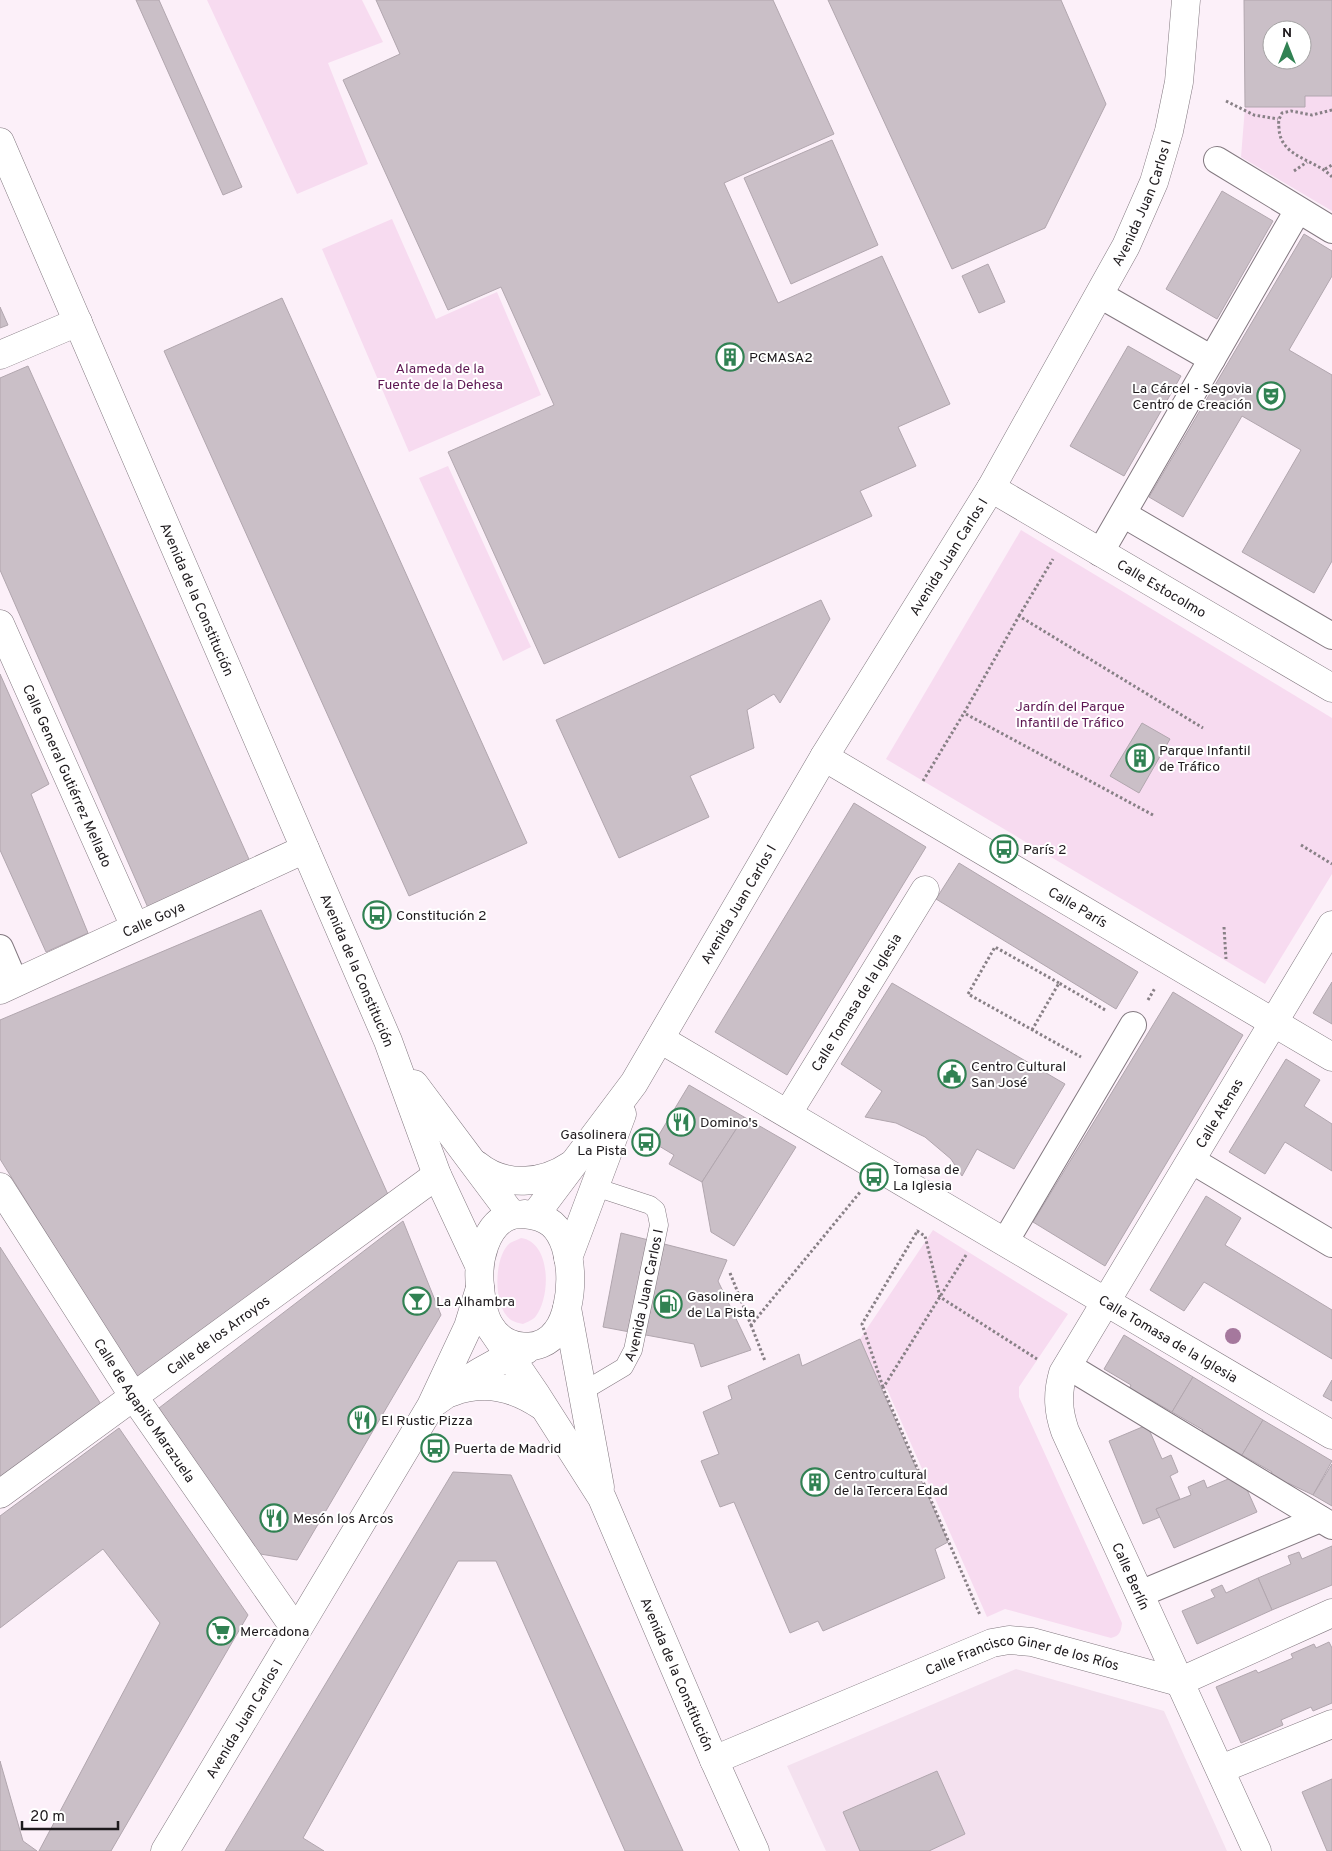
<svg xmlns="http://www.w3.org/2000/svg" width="1332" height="1851" font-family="Overpass,sans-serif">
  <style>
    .built { fill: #f4e1ef }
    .green { fill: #f7dbf0 }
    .building { fill: #cabfc7; stroke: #b1a6ae; fill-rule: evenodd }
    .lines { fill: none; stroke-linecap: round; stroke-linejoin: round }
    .service-casing { stroke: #837980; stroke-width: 19 }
    .pedestrian-casing { stroke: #837980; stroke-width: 28 }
    .minor-casing { stroke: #837980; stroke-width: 29 }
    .secondary-casing { stroke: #837980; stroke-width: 29 }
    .path { stroke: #888086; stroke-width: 3; stroke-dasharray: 2.5 2.5; stroke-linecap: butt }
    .service { stroke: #fff; stroke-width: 18 }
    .pedestrian { stroke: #fff; stroke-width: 26 }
    .minor { stroke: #fff; stroke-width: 28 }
    .secondary { stroke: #fff; stroke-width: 28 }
    .tree { fill: #a5789d }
    .labels { text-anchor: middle; stroke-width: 4; stroke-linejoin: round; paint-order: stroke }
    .street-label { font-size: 14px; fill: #1d191c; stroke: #fff }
    .poi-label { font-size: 14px; fill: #1d191c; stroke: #fff; text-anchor: start }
    .park-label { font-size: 14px; fill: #5d1652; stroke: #fff }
  </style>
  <rect width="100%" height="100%" fill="#fcf0f9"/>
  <polygon class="built" points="1016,1669 1164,1711 1227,1851 826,1851 787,1766"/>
  <g class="green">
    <polygon points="207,0 362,0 383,42 328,63 368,164 297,194"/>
    <polygon points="1305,96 1332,96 1332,211 1241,157 1245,107 1305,107"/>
    <polygon points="392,219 436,319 497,292 541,395 409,452 322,249"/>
    <polygon points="448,466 531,647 503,661 419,478"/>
    <polygon points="1021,530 1332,718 1332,874 1265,984 886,759"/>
    <path d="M933 1230 1068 1314 1019 1387V1397L1122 1623C1121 1631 1120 1636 1111 1638L1005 1609 987 1617 887 1389 882 1390 860 1339Z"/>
    <path d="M521 1238C551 1242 551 1296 536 1316 533 1320 527 1322 523 1324 519 1323 514 1322 511 1320 493 1308 493 1257 510 1243 513 1241 518 1240 521 1238Z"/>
  </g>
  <g class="building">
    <polygon points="136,0 159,0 242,187 223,195"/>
    <polygon points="376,0 773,0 834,134 724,183 778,303 882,256 950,404 898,427 916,466 860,491 872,516 544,664 448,452 554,405 501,287 448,310 343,80 400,54"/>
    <polygon points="828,0 1061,0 1106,104 1045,228 952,269"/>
    <path d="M1244 0H1332V96H1305V107H1245ZM1272 30H1302V60H1272Z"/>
    <polygon points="832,140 878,245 791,284 744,178"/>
    <polygon points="1222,191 1273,221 1217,319 1166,289"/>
    <polygon points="1304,234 1332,251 1332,276 1289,350 1332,375 1332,561 1314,593 1242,552 1301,450 1242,416 1183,517 1149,497"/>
    <polygon points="988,264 1005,302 979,313 962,276"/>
    <polygon points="282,298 527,843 409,896 164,351"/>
    <polygon points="0,307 8,325 0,328"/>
    <polygon points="1128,346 1181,376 1124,476 1070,446"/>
    <polygon points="28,366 252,866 149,910 0,570 0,378"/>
    <polygon points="821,600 830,619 780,703 774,694 747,710 754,748 690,776 709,817 619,858 556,720"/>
    <polygon points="0,674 49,784 31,794 88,933 46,952 0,850"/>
    <polygon points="1142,723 1170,739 1139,793 1110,776"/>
    <polygon points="854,803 926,847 787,1075 715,1032"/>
    <polygon points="959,863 1138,972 1116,1009 936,899"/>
    <polygon points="261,910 390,1199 139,1382 0,1159 0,1020"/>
    <polygon points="1332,982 1332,1024 1313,1013"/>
    <polygon points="892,983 1065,1084 1014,1169 977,1149 962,1176 951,1159 925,1137 896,1123 865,1117 882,1091 841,1064"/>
    <polygon points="1173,992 1243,1035 1105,1266 1033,1222"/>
    <polygon points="1286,1059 1320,1080 1304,1106 1332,1124 1332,1171 1285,1142 1265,1174 1229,1152"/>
    <polygon points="689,1085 744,1117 702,1182 669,1164 674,1155 654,1143"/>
    <polygon points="744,1117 796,1147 734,1246 711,1232 702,1182"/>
    <polygon points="1206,1196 1241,1218 1225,1245 1332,1310 1332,1359 1204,1282 1184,1311 1150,1290"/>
    <polygon points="403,1221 441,1315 297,1560 254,1553 159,1408"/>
    <polygon points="621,1233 727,1260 718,1281 751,1350 701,1367 694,1344 603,1327"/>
    <polygon points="0,1247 106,1412 0,1489"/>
    <polygon points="1124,1335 1193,1377 1172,1412 1148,1398 1143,1405 1126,1395 1131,1385 1104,1369"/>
    <polygon points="860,1339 948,1542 935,1549 945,1578 823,1631 818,1621 790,1633 734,1502 720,1507 701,1461 719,1454 703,1412 732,1399 728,1386 799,1354 802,1366"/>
    <polygon points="1193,1377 1263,1420 1242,1455 1216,1440 1211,1448 1197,1439 1203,1430 1172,1412"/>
    <polygon points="1332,1380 1332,1401 1323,1396"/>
    <polygon points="1263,1420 1332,1461 1313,1495 1288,1483 1283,1491 1267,1481 1272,1472 1242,1455"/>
    <polygon points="1147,1425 1162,1459 1171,1455 1178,1472 1170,1476 1180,1499 1156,1509 1160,1517 1143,1524 1109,1441"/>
    <polygon points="119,1428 248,1615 111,1851 39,1851 160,1623 103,1549 0,1628 0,1516"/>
    <polygon points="1332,1464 1332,1506 1313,1495"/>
    <polygon points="453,1472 511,1475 683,1851 625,1851 496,1561 458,1561 303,1838 324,1851 225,1851"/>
    <polygon points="1240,1474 1257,1512 1174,1548 1156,1509 1191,1495 1188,1487 1204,1480 1207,1488"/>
    <polygon points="1332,1546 1332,1585 1272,1610 1258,1578 1291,1564 1288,1556 1299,1552 1302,1559"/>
    <polygon points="1258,1578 1272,1610 1197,1644 1182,1611 1215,1597 1211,1590 1222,1585 1226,1593"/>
    <polygon points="1329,1642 1332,1648 1332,1703 1313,1711 1311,1707 1281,1720 1283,1725 1241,1743 1216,1687 1256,1670 1258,1673 1293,1658 1291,1654 1314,1644 1316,1648"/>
    <polygon points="0,1761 23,1841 37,1851 0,1851"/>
    <polygon points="937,1771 965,1834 929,1851 860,1851 843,1812"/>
    <polygon points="1332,1779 1332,1851 1327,1851 1302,1792"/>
  </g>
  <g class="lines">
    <g class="service-casing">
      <g id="service">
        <path id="s1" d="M582 1392 624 1367 633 1350 659 1225 656 1210 650 1205 595 1187"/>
      </g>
    </g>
    <g class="pedestrian-casing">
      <g id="pedestrian">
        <polyline points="1217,160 1332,230"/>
        <polyline points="1100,295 1212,359"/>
        <polyline points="1123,514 1332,636"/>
        <polyline points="1100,553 1298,210"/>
        <polyline points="0,948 15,983"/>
        <polyline points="1191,1160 1332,1244"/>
        <polyline points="1005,1242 1133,1025"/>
        <polyline points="1068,1366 1332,1526"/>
        <polyline points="1140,1594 1320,1519"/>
      </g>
    </g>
    <g class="minor-casing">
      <g id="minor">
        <polyline points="0,355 78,322"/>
        <path id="s2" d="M991 488 1332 688"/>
        <path id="s3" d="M0 624 135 927"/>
        <path id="s4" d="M824 757 1332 1057"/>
        <path id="s5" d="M0 990 305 849"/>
        <path id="s6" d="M660 1039 1332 1435"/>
        <path id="s7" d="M788 1113 925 890"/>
        <path id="s8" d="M0 1187 134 1397 296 1630"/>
        <path id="s9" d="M0 1494 437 1175"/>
        <path id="s10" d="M714 1760 992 1643 1009 1640 1032 1642 1179 1682 1332 1613"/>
        <polyline points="1221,1769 1332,1724"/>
        <path id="s11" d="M1257 1851 1065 1431C1058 1411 1057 1394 1063 1373L1332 925"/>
      </g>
    </g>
    <g class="secondary-casing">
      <g id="secondary">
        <path id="s12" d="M0 142 388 1041 437 1175 479 1265"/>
        <polyline points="414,1084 512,1215"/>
        <path d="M477 1165C505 1188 543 1184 571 1165"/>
        <path d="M524 1214C534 1215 544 1217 552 1224 576 1245 575 1307 557 1331 540 1355 504 1350 490 1326 483 1315 481 1299 480 1286 477 1262 485 1223 512 1215 516 1214 520 1215 524 1214Z"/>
        <path id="s13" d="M535 1215 634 1083 824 757 991 488 1126 246 1154 182 1169 131 1179 82 1186 0"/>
        <polyline points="568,1258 622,1114"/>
        <polyline points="567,1308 600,1487"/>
        <path id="s14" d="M490 1327 537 1396 602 1498 714 1760 755 1851"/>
        <path d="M452 1392C485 1380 514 1387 542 1406"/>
        <path d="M434 1403C465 1381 489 1363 526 1350"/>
        <path id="s15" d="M165 1851 431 1406 468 1327 480 1288"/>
      </g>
    </g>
    <g class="path">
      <polyline points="1226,101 1254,115 1278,119"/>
      <path d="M1332 110 1312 115 1291 111 1282 113C1279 119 1278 121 1279 128 1280 158 1316 159 1332 177"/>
      <polyline points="1325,169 1332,165"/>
      <polyline points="1294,171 1307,162"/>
      <polyline points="1019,616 1053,559"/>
      <polyline points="923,781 964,713"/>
      <polyline points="1153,815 964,713 1019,616 1203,728"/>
      <polyline points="1301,845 1332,864"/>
      <polyline points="1224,927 1226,959"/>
      <polyline points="1059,983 995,947 968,994 1081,1057"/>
      <polyline points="1148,1000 1155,988"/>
      <polyline points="1032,1030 1059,983 1107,1011"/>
      <polyline points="917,1231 925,1236 940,1297 1037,1359"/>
      <polyline points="966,1255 883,1388 980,1615"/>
      <polyline points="730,1273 751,1325 861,1191"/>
      <polyline points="751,1325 765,1361"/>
      <polyline points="883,1387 862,1324 918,1230"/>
    </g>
    <use href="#service" class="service"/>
    <use href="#pedestrian" class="pedestrian"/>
    <use href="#minor" class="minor"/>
    <use href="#secondary" class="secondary"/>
  </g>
  <circle class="tree" cx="1233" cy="1336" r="8"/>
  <defs>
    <g id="building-ring" transform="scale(1.4375)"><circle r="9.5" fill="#fff" stroke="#318253" stroke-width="1.5"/><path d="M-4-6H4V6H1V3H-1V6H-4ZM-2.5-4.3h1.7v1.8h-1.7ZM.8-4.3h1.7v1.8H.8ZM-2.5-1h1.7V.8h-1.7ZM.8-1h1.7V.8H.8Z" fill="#318253"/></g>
    <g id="theatre-ring" transform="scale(1.4375)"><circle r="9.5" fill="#fff" stroke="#318253" stroke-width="1.5"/><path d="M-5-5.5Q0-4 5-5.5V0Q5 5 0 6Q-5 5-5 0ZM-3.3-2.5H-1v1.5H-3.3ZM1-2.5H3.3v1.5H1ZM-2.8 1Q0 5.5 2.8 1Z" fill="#318253"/></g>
    <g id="bus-ring" transform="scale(1.4375)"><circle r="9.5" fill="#fff" stroke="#318253" stroke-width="1.5"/><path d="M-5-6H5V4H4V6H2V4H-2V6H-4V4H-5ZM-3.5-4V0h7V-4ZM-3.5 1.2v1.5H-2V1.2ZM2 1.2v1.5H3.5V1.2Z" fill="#318253"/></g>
    <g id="civic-ring" transform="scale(1.4375)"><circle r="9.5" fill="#fff" stroke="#318253" stroke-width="1.5"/><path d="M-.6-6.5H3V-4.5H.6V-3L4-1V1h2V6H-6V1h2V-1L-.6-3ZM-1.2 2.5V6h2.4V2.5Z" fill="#318253"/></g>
    <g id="restaurant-ring" transform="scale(1.4375)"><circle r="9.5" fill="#fff" stroke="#318253" stroke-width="1.5"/><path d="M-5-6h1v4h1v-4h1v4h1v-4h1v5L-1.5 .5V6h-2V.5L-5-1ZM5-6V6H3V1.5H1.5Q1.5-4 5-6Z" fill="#318253"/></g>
    <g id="bar-ring" transform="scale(1.4375)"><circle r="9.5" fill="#fff" stroke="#318253" stroke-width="1.5"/><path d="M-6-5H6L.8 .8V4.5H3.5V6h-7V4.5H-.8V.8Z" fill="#318253"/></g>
    <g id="fuel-ring" transform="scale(1.4375)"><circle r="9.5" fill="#fff" stroke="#318253" stroke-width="1.5"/><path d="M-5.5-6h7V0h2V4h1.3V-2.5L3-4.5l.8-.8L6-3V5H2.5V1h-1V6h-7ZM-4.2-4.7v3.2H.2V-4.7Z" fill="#318253"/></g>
    <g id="supermarket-ring" transform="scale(1.4375)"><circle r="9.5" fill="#fff" stroke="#318253" stroke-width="1.5"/><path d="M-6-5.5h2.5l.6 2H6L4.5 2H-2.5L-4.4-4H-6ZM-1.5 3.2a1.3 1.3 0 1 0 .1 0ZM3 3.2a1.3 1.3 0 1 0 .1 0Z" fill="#318253"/></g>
  </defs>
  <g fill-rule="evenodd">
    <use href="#building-ring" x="730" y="357"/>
    <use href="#theatre-ring" x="1271" y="396"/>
    <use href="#building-ring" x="1140" y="758"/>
    <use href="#bus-ring" x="1004" y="849"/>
    <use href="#bus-ring" x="377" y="915"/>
    <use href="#civic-ring" x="952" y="1074"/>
    <use href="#restaurant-ring" x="681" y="1122"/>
    <use href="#bus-ring" x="646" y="1142"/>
    <use href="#bus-ring" x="874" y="1177"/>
    <use href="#bar-ring" x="417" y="1301"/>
    <use href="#fuel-ring" x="668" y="1304"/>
    <use href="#restaurant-ring" x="362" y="1420"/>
    <use href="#bus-ring" x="435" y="1448"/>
    <use href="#building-ring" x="815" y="1482"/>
    <use href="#restaurant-ring" x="274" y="1518"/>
    <use href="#supermarket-ring" x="221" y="1631"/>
  </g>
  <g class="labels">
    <g class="street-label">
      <text dy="5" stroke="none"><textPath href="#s13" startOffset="1182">Avenida Juan Carlos I</textPath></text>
      <text dy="5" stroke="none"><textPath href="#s13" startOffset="778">Avenida Juan Carlos I</textPath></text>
      <text dy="5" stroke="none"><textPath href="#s2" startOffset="198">Calle Estocolmo</textPath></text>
      <text dy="5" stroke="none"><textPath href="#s12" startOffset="498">Avenida de la Constitución</textPath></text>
      <text dy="5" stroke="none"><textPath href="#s3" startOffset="166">Calle General Gutiérrez Mellado</textPath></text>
      <text dy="5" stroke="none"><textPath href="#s13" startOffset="372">Avenida Juan Carlos I</textPath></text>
      <text dy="5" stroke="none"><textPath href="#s4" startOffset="295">Calle París</textPath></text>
      <text dy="5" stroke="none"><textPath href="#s5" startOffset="169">Calle Goya</textPath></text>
      <text dy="5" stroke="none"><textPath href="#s12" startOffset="902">Avenida de la Constitución</textPath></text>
      <text dy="5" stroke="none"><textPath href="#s7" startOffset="130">Calle Tomasa de la Iglesia</textPath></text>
      <text dy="5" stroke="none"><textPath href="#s11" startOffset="824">Calle Atenas</textPath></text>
      <text dy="5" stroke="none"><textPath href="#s1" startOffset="124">Avenida Juan Carlos I</textPath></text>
      <text dy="5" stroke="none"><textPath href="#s9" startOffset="270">Calle de los Arroyos</textPath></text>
      <text dy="5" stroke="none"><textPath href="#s6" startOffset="590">Calle Tomasa de la Iglesia</textPath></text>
      <text dy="5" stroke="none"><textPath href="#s8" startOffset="266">Calle de Agapito Marazuela</textPath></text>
      <text transform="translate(1131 1576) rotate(66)" y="5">Calle Berlín</text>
      <text dy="5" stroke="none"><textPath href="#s10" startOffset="331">Calle Francisco Giner de los Ríos</textPath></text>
      <text dy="5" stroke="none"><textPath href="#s14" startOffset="396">Avenida de la Constitución</textPath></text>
      <text dy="5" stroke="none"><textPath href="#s15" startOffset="154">Avenida Juan Carlos I</textPath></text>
    </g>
    <g class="poi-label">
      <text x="749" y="362">PCMASA2</text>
      <text x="1252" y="393" text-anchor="end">La Cárcel - Segovia<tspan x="1252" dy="16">Centro de Creación</tspan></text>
      <text x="1159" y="755">Parque Infantil<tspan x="1159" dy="16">de Tráfico</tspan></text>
      <text x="1023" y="854">París 2</text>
      <text x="396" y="920">Constitución 2</text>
      <text x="971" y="1071">Centro Cultural<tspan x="971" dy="16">San José</tspan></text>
      <text x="700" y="1127">Domino's</text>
      <text x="627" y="1139" text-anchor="end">Gasolinera<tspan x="627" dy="16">La Pista</tspan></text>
      <text x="893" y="1174">Tomasa de<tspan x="893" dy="16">La Iglesia</tspan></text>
      <text x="687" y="1301">Gasolinera<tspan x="687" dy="16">de La Pista</tspan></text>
      <text x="436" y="1306">La Alhambra</text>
      <text x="381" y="1425">El Rustic Pizza</text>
      <text x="454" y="1453">Puerta de Madrid</text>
      <text x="834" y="1479">Centro cultural<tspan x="834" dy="16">de la Tercera Edad</tspan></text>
      <text x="293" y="1523">Mesón los Arcos</text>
      <text x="240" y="1636">Mercadona</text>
    </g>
    <g class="park-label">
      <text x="440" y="373">Alameda de la<tspan x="440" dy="16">Fuente de la Dehesa</tspan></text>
      <text x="1070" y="711">Jardín del Parque<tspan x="1070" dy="16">Infantil de Tráfico</tspan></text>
    </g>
  </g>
  <g transform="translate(1287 45)"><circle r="24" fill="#ffffff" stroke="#a5a3a4"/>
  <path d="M0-4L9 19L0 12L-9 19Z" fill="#318253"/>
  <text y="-8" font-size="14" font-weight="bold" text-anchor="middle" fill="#1d191c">N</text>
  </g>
  <path d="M22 1821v8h96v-8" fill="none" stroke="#1d191c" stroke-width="2.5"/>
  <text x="30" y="1821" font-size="15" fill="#1d191c" stroke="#ffffff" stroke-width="4" paint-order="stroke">20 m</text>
</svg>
